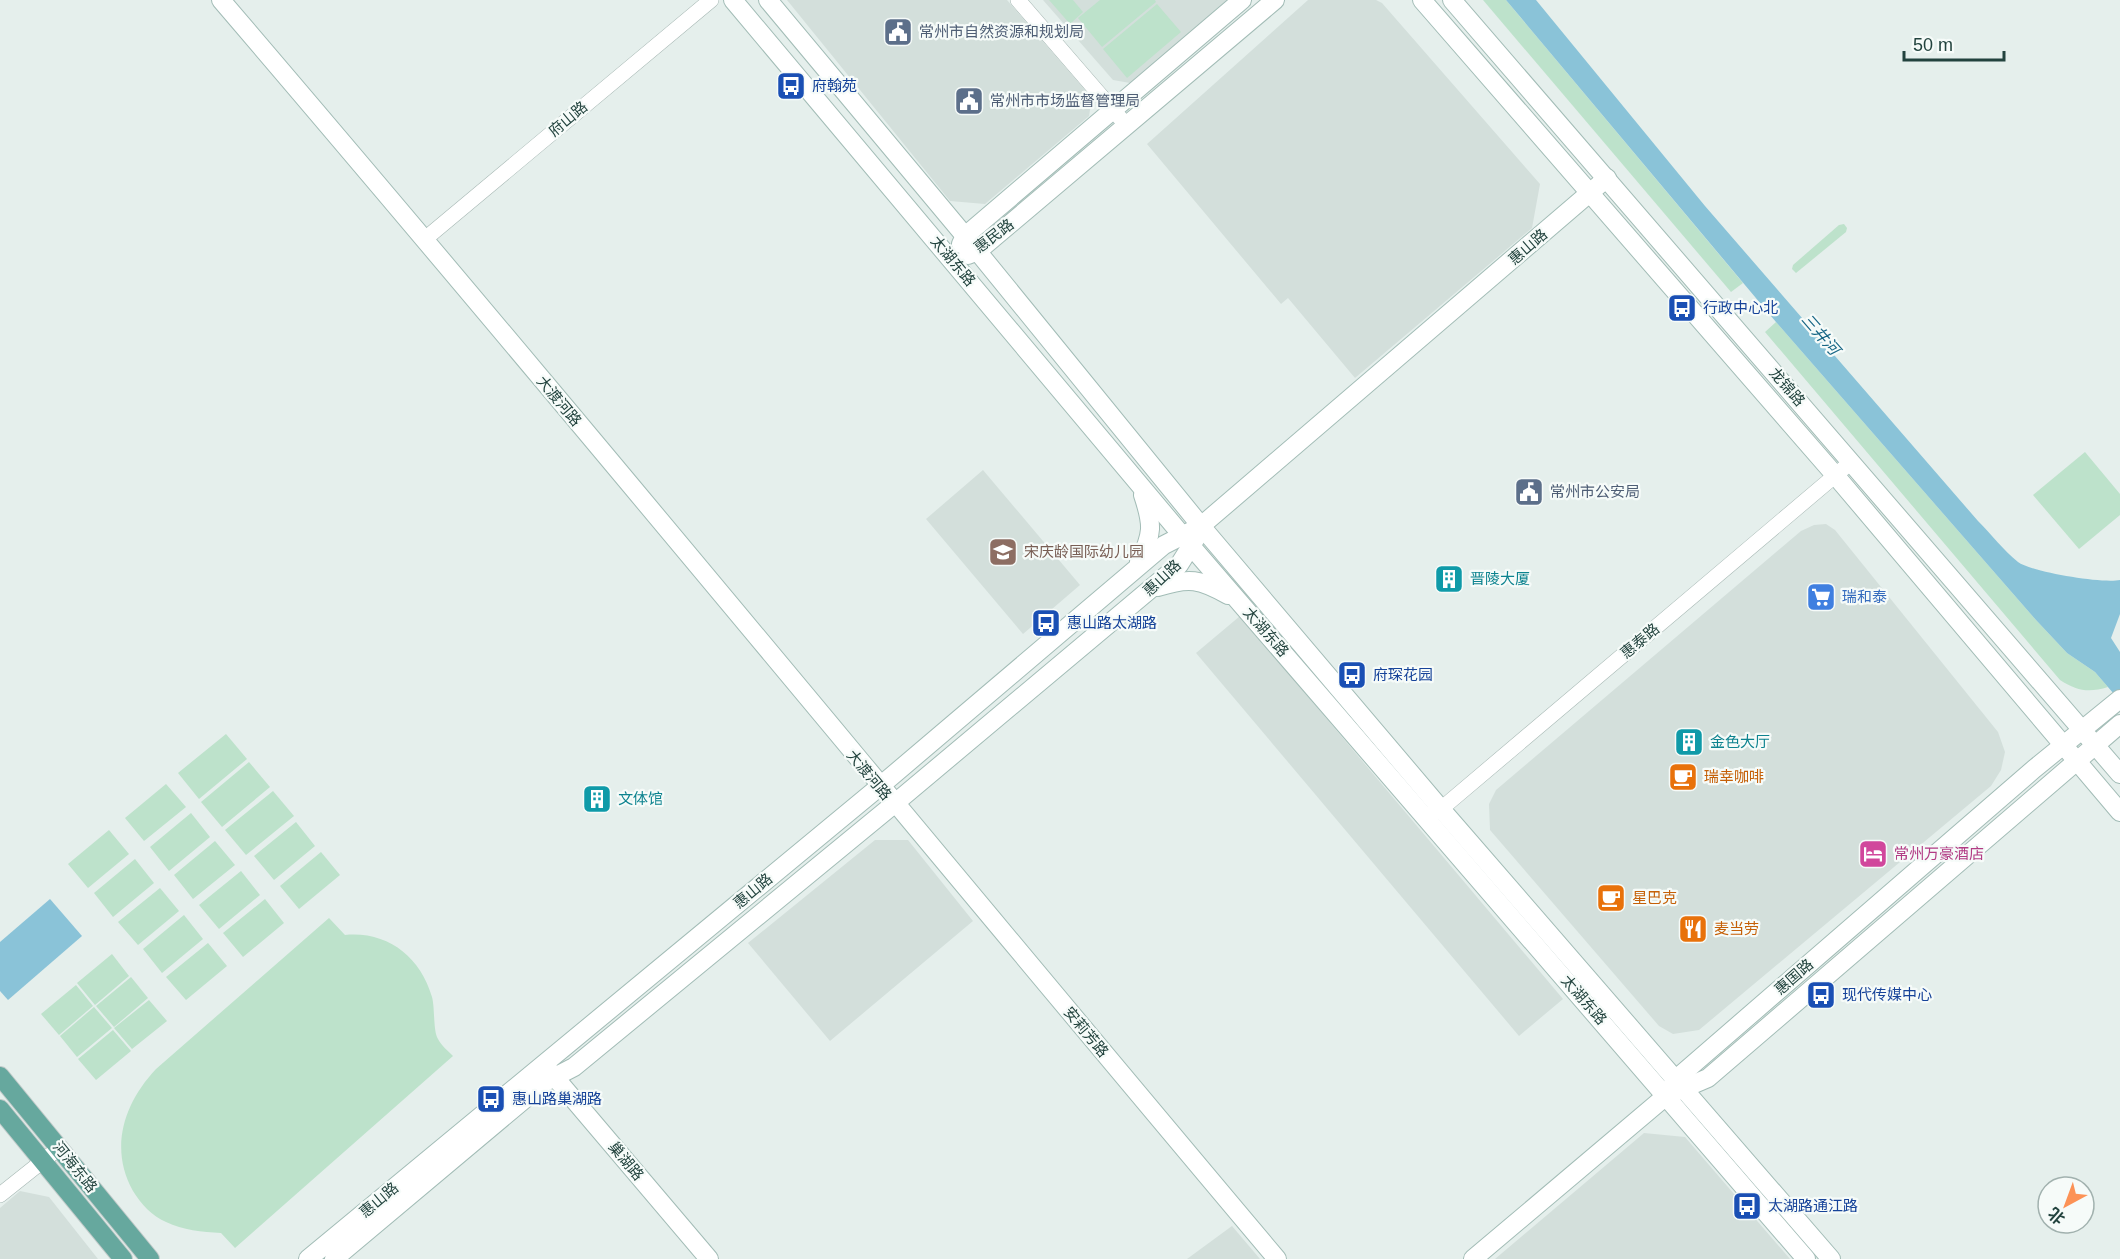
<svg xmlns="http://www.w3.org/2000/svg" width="2120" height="1259" font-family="Arial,'Noto Sans SC',sans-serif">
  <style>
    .built { fill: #d3dfdb }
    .green { fill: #bde2cb }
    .water { fill: #8ac3d8 }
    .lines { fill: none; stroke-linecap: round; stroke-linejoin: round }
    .street-casing { stroke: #a7b8b4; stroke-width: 16 }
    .secondary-casing { stroke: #a2bcb6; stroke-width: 20 }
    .primary-casing { stroke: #c1cac9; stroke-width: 20 }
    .street { stroke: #fff; stroke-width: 15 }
    .secondary { stroke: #fff; stroke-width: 18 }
    .primary { stroke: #66a89e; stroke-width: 18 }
    .labels { text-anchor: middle; stroke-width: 4.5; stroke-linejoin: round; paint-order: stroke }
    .service-label { font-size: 15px; fill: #4e5e75; stroke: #f6fbf9; text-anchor: start }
    .transit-label { font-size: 15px; fill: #164399; stroke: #f6fbf9; text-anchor: start }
    .street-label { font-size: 15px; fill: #22433e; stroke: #f6fbf9 }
    .education-label { font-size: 15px; fill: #785e54; stroke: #f6fbf9; text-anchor: start }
    .culture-label { font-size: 15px; fill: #0d838f; stroke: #f6fbf9; text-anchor: start }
    .shop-label { font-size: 15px; fill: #366cbe; stroke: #f6fbf9; text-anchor: start }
    .food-label { font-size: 15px; fill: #c56008; stroke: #f6fbf9; text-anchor: start }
    .hotel-label { font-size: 15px; fill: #b23c85; stroke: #f6fbf9; text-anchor: start }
    .water-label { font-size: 16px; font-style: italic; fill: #176685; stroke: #f6fbf9 }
  </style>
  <rect width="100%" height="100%" fill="#e5efec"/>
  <g class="built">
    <polygon points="787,0 1007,0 1092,98 1089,116 985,204 950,201"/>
    <polygon points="1043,0 1230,0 1130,83 1113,80"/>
    <polygon points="1308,0 1376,0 1382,3 1540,184 1532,228 1355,378 1288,298 1281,304 1147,144"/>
    <polygon points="983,470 1080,585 1023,634 926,519"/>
    <polygon points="1826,524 1835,530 1998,732 2005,752 2001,770 1991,786 1699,1030 1673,1034 1659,1026 1490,830 1489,804 1496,790 1801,531 1814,525"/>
    <polygon points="1240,616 1563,999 1519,1036 1196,653"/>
    <polygon points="875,840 908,840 973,921 830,1041 748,943"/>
    <polygon points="1644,1133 1685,1137 1790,1259 1495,1259"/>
    <polygon points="20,1191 49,1197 98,1259 0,1259 0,1208"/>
    <polygon points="1232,1226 1260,1259 1187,1259"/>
  </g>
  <g class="green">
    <polygon points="1049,0 1073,0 1083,12 1070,24"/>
    <polygon points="1100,0 1155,0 1156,2 1102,47 1078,18"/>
    <polygon points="1483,0 1506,0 1743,283 1731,292"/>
    <polygon points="1157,4 1181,32 1127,78 1103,49"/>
    <polygon points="1844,224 1847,228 1846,232 1796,273 1792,269 1793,265 1839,225"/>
    <path d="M1776 322 2036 620 2067 653 2095 672 2108 687C2089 693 2077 691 2060 680L1765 332Z"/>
    <polygon points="2085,452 2120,494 2120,515 2079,549 2033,495"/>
    <polygon points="226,734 247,759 199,799 178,773"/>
    <polygon points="249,762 270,787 222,827 201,802"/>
    <polygon points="166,784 186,807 144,841 125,818"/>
    <polygon points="273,791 294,816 246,855 225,830"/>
    <polygon points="191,813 210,837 169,871 150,847"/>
    <polygon points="296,822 315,846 274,880 254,856"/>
    <polygon points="109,830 129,854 88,888 68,864"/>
    <polygon points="215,841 235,865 193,899 174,875"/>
    <polygon points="321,852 340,875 299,909 280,886"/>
    <polygon points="135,859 154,883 113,917 94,893"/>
    <polygon points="241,871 260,895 219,929 199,905"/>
    <polygon points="160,888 179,911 138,945 118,922"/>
    <polygon points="265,899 284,923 243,957 223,933"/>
    <polygon points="184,915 203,939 162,973 143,949"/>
    <path d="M329 918 345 935C387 931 420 956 432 997 435 1008 433 1031 438 1039 441 1045 448 1051 453 1056L235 1248 221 1233C202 1232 183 1230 166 1222 152 1216 141 1204 133 1191 109 1148 124 1103 156 1069Z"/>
    <polygon points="208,943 227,966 186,1000 166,977"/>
    <polygon points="112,954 129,976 95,1005 77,983"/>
    <polygon points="131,977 148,998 114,1027 96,1006"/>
    <polygon points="76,985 93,1006 59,1035 41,1014"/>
    <polygon points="149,1000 167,1021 132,1049 114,1028"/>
    <polygon points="94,1007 112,1028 77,1057 60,1036"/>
    <polygon points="113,1030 131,1051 96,1080 78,1059"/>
  </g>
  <g class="water">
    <path d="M1506 0H1536L1705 206 1978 521C1991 534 2004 551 2018 562 2031 572 2103 584 2120 580V614L2111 638 2120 652V701L2095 672 2067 653 2036 620 1776 322Z"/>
    <polygon points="50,899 82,936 8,1000 0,991 0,942"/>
  </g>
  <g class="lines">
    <g class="street-casing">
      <g id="street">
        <polyline points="1018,0 1127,126"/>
        <polyline points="425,239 711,0"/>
        <polyline points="1431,814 1441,809 1844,468"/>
        <polyline points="0,1195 59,1148"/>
      </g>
    </g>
    <g class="secondary-casing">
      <g id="secondary">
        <path d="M221 0C577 416 924 840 1277 1259"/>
        <polyline points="733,0 1191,546 1806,1259"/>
        <polyline points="768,0 965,236 1201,526 1441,809 1831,1259"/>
        <polyline points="1422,0 1835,475 2120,812"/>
        <polyline points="1452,0 2120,774"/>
        <polyline points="961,244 965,236 1242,0"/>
        <polyline points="968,255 978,251 1275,0"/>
        <path d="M1139 562C1153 534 1153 525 1143 495"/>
        <path d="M1158 587C1189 577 1200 579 1228 595"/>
        <polyline points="547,1068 709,1259"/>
        <polyline points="1673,1093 1708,1078 2120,724"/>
        <polyline points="308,1259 879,787 1164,545 1201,526 1607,178"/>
        <polyline points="334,1259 545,1082 574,1067 894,804 1179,565 1196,538"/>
        <polyline points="1473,1259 1666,1096 1676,1079 2034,769 2120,699"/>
      </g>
    </g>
    <g class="primary-casing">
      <g id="primary">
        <polyline points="0,1076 150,1259"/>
        <polyline points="0,1109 123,1259"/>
      </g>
    </g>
    <use href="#street" class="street"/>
    <use href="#secondary" class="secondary"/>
    <use href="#primary" class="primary"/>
  </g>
  <defs>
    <g id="civic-square" transform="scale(1.5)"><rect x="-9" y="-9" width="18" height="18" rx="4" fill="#5c6f8a" stroke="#f6fbf9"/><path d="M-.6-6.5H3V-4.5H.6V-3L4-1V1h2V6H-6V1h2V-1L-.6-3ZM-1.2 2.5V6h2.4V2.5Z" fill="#fff"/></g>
    <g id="bus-square" transform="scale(1.5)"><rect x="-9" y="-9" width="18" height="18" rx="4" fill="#1a4fb4" stroke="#f6fbf9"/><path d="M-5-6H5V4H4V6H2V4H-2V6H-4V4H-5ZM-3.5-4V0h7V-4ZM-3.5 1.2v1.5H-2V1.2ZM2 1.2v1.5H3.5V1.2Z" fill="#fff"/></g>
    <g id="school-square" transform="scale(1.5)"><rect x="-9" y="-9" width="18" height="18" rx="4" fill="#8d6e63" stroke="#f6fbf9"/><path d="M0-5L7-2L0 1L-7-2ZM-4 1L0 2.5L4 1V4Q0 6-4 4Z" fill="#fff"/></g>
    <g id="building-square" transform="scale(1.5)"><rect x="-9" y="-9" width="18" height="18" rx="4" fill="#0f9aa8" stroke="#f6fbf9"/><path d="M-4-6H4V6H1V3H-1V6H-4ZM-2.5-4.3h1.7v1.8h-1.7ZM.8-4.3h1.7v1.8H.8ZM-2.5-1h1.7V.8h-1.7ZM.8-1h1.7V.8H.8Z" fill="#fff"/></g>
    <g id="supermarket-square" transform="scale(1.5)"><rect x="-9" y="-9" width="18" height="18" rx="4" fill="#3f7fe0" stroke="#f6fbf9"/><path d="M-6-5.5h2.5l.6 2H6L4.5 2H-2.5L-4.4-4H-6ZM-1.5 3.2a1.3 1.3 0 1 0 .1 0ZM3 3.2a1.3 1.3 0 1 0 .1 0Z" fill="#fff"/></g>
    <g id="cafe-square" transform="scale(1.5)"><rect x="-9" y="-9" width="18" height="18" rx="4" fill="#e8710a" stroke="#f6fbf9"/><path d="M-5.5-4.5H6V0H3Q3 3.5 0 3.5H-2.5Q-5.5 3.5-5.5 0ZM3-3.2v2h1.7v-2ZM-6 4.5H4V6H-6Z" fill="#fff"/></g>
    <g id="hotel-square" transform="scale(1.5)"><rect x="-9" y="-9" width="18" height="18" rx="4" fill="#d1479c" stroke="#f6fbf9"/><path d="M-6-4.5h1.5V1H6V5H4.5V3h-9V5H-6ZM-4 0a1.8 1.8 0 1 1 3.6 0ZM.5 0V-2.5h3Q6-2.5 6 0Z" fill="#fff"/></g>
    <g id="restaurant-square" transform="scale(1.5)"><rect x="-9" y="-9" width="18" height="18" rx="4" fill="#e8710a" stroke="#f6fbf9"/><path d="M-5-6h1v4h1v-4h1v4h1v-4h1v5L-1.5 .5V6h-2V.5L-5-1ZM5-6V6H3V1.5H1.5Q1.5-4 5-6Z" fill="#fff"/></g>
  </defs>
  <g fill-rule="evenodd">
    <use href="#civic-square" x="898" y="32"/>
    <use href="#bus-square" x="791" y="86"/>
    <use href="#civic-square" x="969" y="101"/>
    <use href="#bus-square" x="1682" y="308"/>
    <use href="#civic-square" x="1529" y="492"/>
    <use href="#school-square" x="1003" y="552"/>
    <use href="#building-square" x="1449" y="579"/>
    <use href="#supermarket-square" x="1821" y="597"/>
    <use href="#bus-square" x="1046" y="623"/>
    <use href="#bus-square" x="1352" y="675"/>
    <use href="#building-square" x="1689" y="742"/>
    <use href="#cafe-square" x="1683" y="777"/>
    <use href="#building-square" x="597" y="799"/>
    <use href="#hotel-square" x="1873" y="854"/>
    <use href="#cafe-square" x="1611" y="898"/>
    <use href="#restaurant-square" x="1693" y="929"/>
    <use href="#bus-square" x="1821" y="995"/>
    <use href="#bus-square" x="491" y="1099"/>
    <use href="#bus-square" x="1747" y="1206"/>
  </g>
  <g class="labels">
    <g class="service-label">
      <text x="919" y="37">常州市自然资源和规划局</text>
      <text x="990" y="106">常州市市场监督管理局</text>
      <text x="1550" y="497">常州市公安局</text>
    </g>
    <g class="transit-label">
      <text x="812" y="91">府翰苑</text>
      <text x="1703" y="313">行政中心北</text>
      <text x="1067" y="628">惠山路太湖路</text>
      <text x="1373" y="680">府琛花园</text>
      <text x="1842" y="1000">现代传媒中心</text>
      <text x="512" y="1104">惠山路巢湖路</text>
      <text x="1768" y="1211">太湖路通江路</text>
    </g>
    <g class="street-label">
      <text transform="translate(568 119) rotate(-40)" y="5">府山路</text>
      <text transform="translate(994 236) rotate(-37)" y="5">惠民路</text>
      <text transform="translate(1528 247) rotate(-41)" y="5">惠山路</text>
      <text transform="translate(953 261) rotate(50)" y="5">太湖东路</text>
      <text transform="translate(1787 387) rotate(49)" y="5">龙锦路</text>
      <text transform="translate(559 401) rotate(50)" y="5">大渡河路</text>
      <text transform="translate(1162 578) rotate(-43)" y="5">惠山路</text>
      <text transform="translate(1266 632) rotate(49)" y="5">太湖东路</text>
      <text transform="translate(1640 641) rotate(-40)" y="5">惠泰路</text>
      <text transform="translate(869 775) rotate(50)" y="5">大渡河路</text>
      <text transform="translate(753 891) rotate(-40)" y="5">惠山路</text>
      <text transform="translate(1794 977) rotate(-41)" y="5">惠国路</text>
      <text transform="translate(1584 1000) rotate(49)" y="5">太湖东路</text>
      <text transform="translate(1086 1032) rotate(50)" y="5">安莉芳路</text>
      <text transform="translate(626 1161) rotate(50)" y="5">巢湖路</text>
      <text transform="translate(75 1167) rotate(51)" y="5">河海东路</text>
      <text transform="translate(379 1200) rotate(-40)" y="5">惠山路</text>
    </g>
    <g class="education-label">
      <text x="1024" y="557">宋庆龄国际幼儿园</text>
    </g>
    <g class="culture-label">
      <text x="1470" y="584">晋陵大厦</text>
      <text x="1710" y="747">金色大厅</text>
      <text x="618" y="804">文体馆</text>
    </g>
    <g class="shop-label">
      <text x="1842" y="602">瑞和泰</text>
    </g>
    <g class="food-label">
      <text x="1704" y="782">瑞幸咖啡</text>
      <text x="1632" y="903">星巴克</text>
      <text x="1714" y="934">麦当劳</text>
    </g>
    <g class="hotel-label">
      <text x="1894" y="859">常州万豪酒店</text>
    </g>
    <g class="water-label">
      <text transform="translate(1821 334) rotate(49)" y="6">三井河</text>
    </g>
  </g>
  <g transform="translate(2066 1205) rotate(221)"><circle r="28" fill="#f6fbf9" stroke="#a1b1ae" stroke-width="1.5"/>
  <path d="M0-4.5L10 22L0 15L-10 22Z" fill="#fc9256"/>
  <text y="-9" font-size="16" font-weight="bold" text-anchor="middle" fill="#22433e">北</text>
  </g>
  <path d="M1904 51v9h100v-9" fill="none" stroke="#22433e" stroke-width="3"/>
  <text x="1913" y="51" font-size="18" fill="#22433e" stroke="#f6fbf9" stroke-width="4.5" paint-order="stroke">50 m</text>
</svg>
